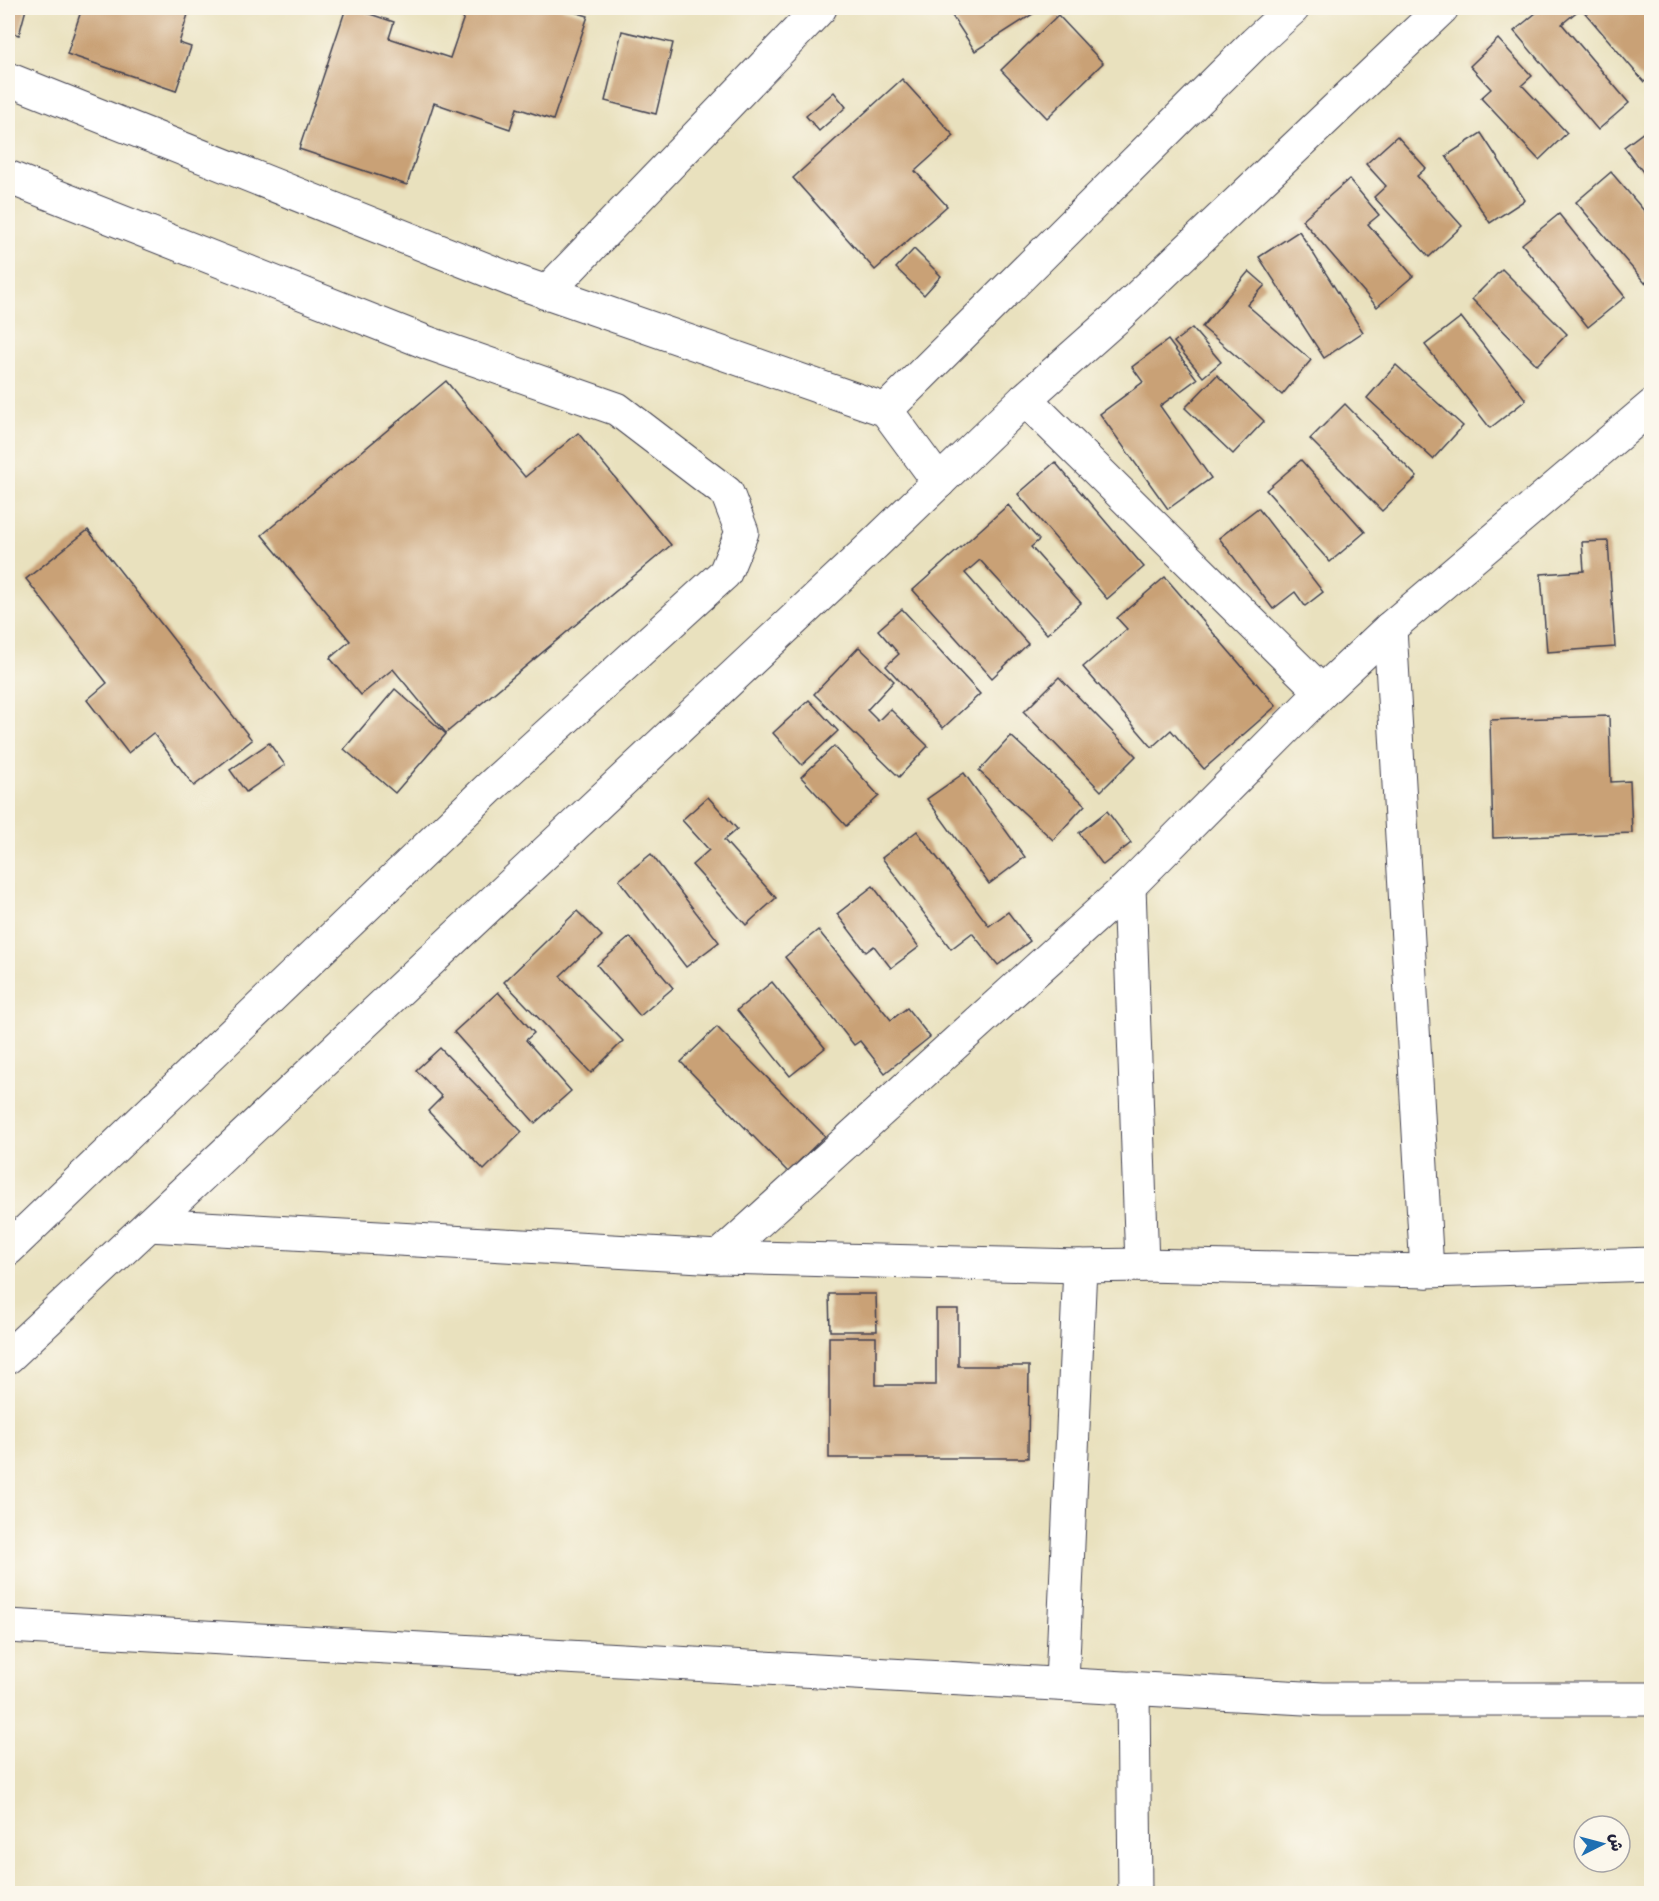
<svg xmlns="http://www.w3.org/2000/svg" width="1659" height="1901" font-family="Dekko,'Playpen Sans Arabic',sans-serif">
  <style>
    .building { fill: #c9a176 }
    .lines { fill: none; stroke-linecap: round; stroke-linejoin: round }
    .street-casing { stroke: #403f4f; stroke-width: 35 }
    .street { stroke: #fff; stroke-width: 33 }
  </style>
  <rect width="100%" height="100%" fill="#fbf7ec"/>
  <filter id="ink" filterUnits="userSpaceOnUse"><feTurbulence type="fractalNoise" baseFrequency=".0167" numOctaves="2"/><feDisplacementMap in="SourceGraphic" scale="12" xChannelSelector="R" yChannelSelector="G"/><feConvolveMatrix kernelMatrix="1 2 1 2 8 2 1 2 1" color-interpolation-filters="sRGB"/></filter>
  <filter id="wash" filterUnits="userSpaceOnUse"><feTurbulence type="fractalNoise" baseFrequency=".008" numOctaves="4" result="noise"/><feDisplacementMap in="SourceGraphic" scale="24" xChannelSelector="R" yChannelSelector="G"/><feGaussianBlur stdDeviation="1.35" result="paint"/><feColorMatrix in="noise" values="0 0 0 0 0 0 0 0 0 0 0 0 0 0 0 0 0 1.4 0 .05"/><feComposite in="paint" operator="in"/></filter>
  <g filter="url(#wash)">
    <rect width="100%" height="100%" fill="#e9e1be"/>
    <g id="blocks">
      <g class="building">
        <polygon points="8,8 26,9 19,35 8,32"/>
        <polygon points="82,8 190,8 179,43 191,47 176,91 67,54"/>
        <polygon points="346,8 352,8 394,22 389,38 450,58 467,8 561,8 588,16 553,120 517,108 510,129 434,103 407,185 299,149"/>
        <polygon points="947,8 1038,8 1039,10 975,51"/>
        <polygon points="1542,8 1652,8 1652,76 1644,82 1581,8 1562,24 1629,103 1598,130 1514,31"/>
        <polygon points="1058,15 1103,63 1047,118 1001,70"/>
        <polygon points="622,31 673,43 656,114 605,101"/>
        <polygon points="1498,39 1532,76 1522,85 1567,133 1539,160 1481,98 1491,89 1470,66"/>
        <polygon points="902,79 954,136 915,171 947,206 875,270 793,178"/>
        <polygon points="834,92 846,107 819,131 806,116"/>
        <polygon points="1652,126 1652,184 1624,147"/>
        <polygon points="1481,133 1525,200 1490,223 1446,156"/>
        <polygon points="1397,136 1426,168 1417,176 1462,226 1429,257 1374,197 1386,186 1366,164"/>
        <polygon points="1611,172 1652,220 1652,277 1645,283 1576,202"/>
        <polygon points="1349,179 1379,215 1368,224 1413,276 1377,307 1302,220"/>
        <polygon points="1559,214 1625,297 1588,327 1522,244"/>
        <polygon points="1299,231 1363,332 1324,358 1259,257"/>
        <polygon points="914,249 941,276 924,295 896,268"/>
        <polygon points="1502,269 1567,334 1537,365 1472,299"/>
        <polygon points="1249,271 1265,285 1247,305 1311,360 1282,395 1202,327"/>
        <polygon points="1461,317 1526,400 1490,428 1425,345"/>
        <polygon points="1192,328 1221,362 1203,377 1174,342"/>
        <polygon points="1168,340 1197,379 1160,406 1211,478 1168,509 1100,414 1143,382 1132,367"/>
        <polygon points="1396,365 1463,426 1433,459 1367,398"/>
        <polygon points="1217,375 1264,421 1233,454 1185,408"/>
        <polygon points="446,381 525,477 578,433 671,545 446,733 393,669 361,695 330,658 350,641 262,535"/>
        <polygon points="1345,404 1417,477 1382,511 1310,439"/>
        <polygon points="1301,460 1365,532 1330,562 1266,490"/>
        <polygon points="1055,462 1144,567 1107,599 1018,494"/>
        <polygon points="1008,505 1039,540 1031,547 1081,603 1047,634 980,560 965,573 1028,644 992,678 913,590"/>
        <polygon points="1258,508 1323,592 1305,606 1295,592 1273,609 1219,538"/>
        <polygon points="88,530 252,740 194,786 153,733 128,753 87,700 107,683 26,579"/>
        <polygon points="1608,541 1615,647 1547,652 1541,574 1584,571 1582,542"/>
        <polygon points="1165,577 1276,706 1204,769 1171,730 1152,747 1083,667 1127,629 1117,618"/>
        <polygon points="902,609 980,694 943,728 886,666 899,654 878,630"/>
        <polygon points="859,647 894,681 867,710 878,721 890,709 928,746 899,777 814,694"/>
        <polygon points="1059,677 1136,756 1101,791 1024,712"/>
        <polygon points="395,689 446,734 395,793 344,749"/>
        <polygon points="809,700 838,731 802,765 773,733"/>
        <polygon points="1609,716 1611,782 1630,781 1632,833 1493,838 1490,720"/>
        <polygon points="1011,736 1085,805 1053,840 979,771"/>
        <polygon points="269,743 285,765 246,792 230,770"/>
        <polygon points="834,746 879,796 846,826 801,777"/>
        <polygon points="964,773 1025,857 989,884 927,799"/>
        <polygon points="708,797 737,829 724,840 776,898 746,925 692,865 709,850 682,820"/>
        <polygon points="1107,811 1131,843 1103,865 1079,833"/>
        <polygon points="917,831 989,926 1008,912 1030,941 998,965 972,933 951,949 882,858"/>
        <polygon points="651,854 719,942 686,967 619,880"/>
        <polygon points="873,886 919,947 891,968 874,946 866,952 837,914"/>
        <polygon points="577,911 602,936 560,976 623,1041 591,1073 504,982"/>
        <polygon points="818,930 891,1020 907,1008 930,1037 885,1073 860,1041 854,1045 785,957"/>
        <polygon points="630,937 673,988 640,1016 597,965"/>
        <polygon points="772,982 825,1048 790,1076 737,1010"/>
        <polygon points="498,992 534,1033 526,1040 571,1091 535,1123 454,1032"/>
        <polygon points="717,1027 825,1136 788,1172 681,1062"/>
        <polygon points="440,1048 522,1132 484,1170 428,1111 442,1097 416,1070"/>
        <polygon points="829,1294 876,1294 877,1331 830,1331"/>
        <polygon points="936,1309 958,1309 958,1366 1029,1366 1028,1458 829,1458 829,1337 876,1337 876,1385 936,1385"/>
      </g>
    </g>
  </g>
  <g filter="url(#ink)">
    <use href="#blocks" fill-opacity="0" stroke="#403f4f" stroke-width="1.5"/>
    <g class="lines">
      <g class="street-casing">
        <g id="street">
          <polyline points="8,79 512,280 886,410 939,482"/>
          <polyline points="8,177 428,343 617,409 727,493 742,532 725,573 488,789 8,1249"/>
          <polyline points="546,293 820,8"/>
          <polyline points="1025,399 1322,692"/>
          <polyline points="886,410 1255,43 1293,8"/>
          <polyline points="1390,628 1427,1271"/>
          <polyline points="1129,886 1142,1265"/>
          <polyline points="149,1225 719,1257 1080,1266 1142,1265 1427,1271 1652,1264"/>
          <polyline points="719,1257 1129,886 1322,692 1390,628 1652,406"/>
          <polyline points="8,1357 866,552 1025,399 1115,319 1442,8"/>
          <polyline points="8,1626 1323,1699 1652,1699"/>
          <polyline points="1062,1683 1080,1266"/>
          <polyline points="1133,1688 1135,1894"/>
        </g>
      </g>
      <use href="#street" class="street"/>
    </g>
  </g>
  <rect width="1659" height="1901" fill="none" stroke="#fbf7ec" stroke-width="30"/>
  <g transform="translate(1602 1844) rotate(84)"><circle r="28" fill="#fbf7ec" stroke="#a4a2a5" stroke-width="1.5"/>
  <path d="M0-4.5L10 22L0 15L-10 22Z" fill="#1f6fb2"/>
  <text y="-9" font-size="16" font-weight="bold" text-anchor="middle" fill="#22223b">ش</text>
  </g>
</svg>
